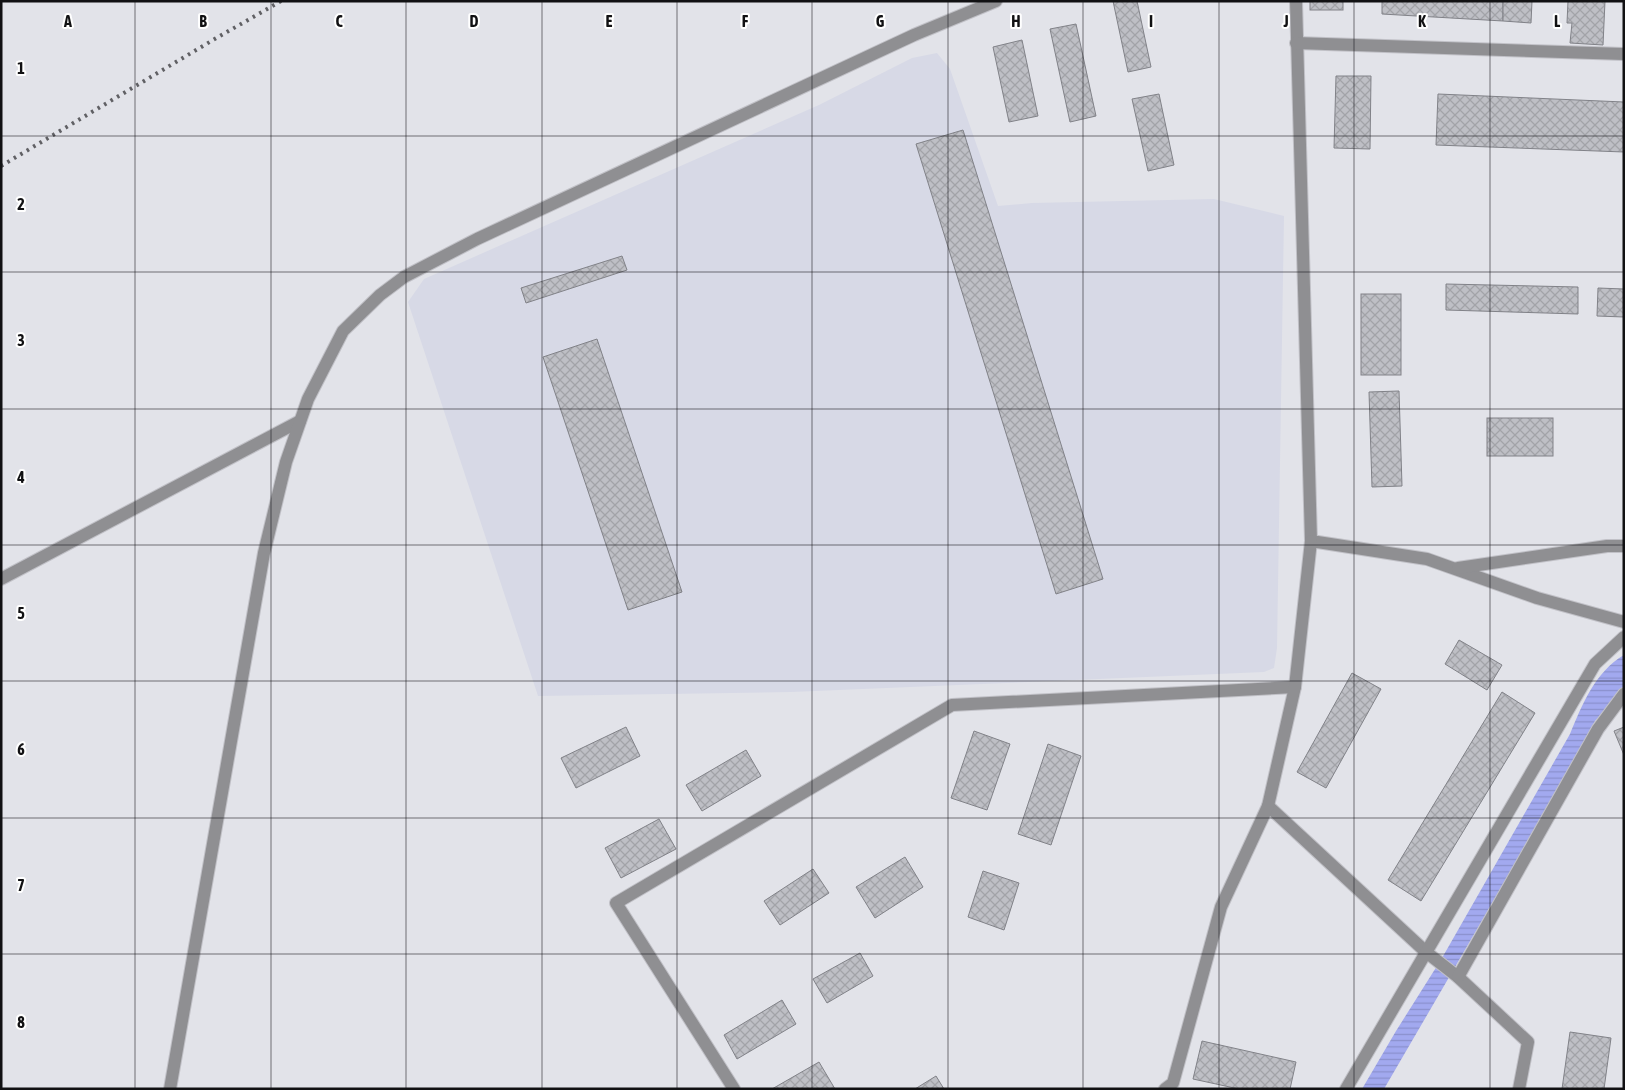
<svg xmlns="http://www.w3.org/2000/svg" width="1625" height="1090" font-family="'Asap Condensed',sans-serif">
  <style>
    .built { fill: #d7d9e6 }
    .water { fill: url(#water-rules) }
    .building { fill: url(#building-cross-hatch); stroke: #818288 }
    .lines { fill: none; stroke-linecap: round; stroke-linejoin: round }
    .minor-casing { stroke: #c1c1c7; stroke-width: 14 }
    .minor { stroke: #8f8f92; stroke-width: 12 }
    .rail { stroke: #606064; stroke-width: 4; stroke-dasharray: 2.5 5; stroke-linecap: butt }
    .grid { fill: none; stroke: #111113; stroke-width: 1; stroke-opacity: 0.55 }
    .grid-label { font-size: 16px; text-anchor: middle; font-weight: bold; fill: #111113; stroke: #fff; stroke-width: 4; stroke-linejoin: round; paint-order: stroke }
  </style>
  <defs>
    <pattern id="water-rules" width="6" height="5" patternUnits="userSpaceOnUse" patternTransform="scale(1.25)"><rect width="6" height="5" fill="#a2a9ef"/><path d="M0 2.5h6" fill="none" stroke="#8a90cc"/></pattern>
    <pattern id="building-cross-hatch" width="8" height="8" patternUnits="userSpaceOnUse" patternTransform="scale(1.25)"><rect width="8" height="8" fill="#bebfc5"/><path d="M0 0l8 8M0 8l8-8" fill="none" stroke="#a2a3a8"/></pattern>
  </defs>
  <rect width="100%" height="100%" fill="#e2e3e9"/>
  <polygon class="built" points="937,53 950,69 998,206 1032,203 1214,199 1284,216 1277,648 1274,668 1264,672 791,692 538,696 408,302 424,279 819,105 912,58"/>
  <path class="water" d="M1624 655V688L1595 721 1561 785 1384 1089H1362L1396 1031 1442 958 1570 734C1582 705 1595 672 1624 655Z"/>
  <g class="building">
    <polygon points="1113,1 1137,1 1151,67 1128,72"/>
    <rect x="1310" y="1" width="33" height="9"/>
    <polygon points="1382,1 1503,1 1503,21 1382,14"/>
    <polygon points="1503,1 1532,1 1531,23 1503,21"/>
    <polygon points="1568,1 1605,1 1603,45 1570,43 1572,23 1567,23"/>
    <polygon points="1076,24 1096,116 1070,122 1050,29"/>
    <polygon points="1022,40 1038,116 1009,122 993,47"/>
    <polygon points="1336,76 1371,76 1370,149 1334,148"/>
    <polygon points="1159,94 1174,165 1148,171 1132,99"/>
    <polygon points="1438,94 1624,102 1624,152 1436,145"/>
    <polygon points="963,130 1103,579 1056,594 916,144"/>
    <polygon points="622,256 627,270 526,303 521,288"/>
    <polygon points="1446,284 1578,287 1578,314 1446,310"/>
    <polygon points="1598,288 1624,289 1624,317 1597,316"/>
    <rect x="1361" y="294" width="40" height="81"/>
    <polygon points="597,339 682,592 628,610 543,357"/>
    <polygon points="1399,391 1402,486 1372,487 1369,392"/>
    <rect x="1487" y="418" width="66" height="38"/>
    <polygon points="1459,640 1502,665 1487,690 1445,664"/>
    <polygon points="1352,673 1381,689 1326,788 1297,772"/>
    <polygon points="1502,692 1535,713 1421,901 1388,880"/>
    <polygon points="626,727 640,756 576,788 561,758"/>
    <polygon points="1624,727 1624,755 1614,731"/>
    <polygon points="974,731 1010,744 987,810 951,798"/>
    <polygon points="1048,744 1081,756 1051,845 1018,834"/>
    <polygon points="746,750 761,776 702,811 686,785"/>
    <polygon points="659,819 676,849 621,878 605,848"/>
    <polygon points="905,857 923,887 875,918 856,887"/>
    <polygon points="813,869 829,893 780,925 764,901"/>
    <polygon points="983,871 1019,883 1004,930 968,917"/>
    <polygon points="860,953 873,976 827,1003 813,979"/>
    <polygon points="782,1000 796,1024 737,1059 724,1035"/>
    <polygon points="1570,1032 1611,1038 1604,1089 1562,1089"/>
    <polygon points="1202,1041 1296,1062 1290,1089 1239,1089 1193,1079"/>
    <polygon points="819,1062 835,1089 772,1089"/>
    <polygon points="936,1076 944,1089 915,1089"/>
  </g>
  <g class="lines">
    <g class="minor-casing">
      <g id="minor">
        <polyline points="1296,1 1311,541 1427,559 1537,598 1624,622"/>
        <polyline points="1296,43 1624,54"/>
        <polyline points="1458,568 1607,546 1624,546"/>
        <polyline points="1,579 300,421"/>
        <polyline points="1268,806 1426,952 1458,977 1528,1042 1519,1089"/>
        <polyline points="1458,977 1598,729 1624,694"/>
        <polyline points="170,1089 264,553 286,462 308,399 343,331 380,295 404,277 477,239 914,35 996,1"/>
        <polyline points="734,1089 616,903 952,705 1295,687"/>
        <polyline points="1165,1089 1173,1083 1221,907 1268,806 1295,687 1311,541"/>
        <polyline points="1346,1089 1595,664 1624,637"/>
      </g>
    </g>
    <use href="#minor" class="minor"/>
    <polyline class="rail" points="1,166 213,40 281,1"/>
  </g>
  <path class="grid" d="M135 1V1089M271 1V1089M406 1V1089M542 1V1089M677 1V1089M812 1V1089M948 1V1089M1083 1V1089M1219 1V1089M1354 1V1089M1490 1V1089M1 136H1624M1 272H1624M1 409H1624M1 545H1624M1 681H1624M1 818H1624M1 954H1624"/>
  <g class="grid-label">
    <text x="68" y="27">A</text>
    <text x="203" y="27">B</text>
    <text x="339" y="27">C</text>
    <text x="474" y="27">D</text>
    <text x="609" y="27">E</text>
    <text x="745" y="27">F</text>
    <text x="880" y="27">G</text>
    <text x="1016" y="27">H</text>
    <text x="1151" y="27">I</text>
    <text x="1286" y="27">J</text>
    <text x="1422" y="27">K</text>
    <text x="1557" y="27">L</text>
    <text x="21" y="74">1</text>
    <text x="21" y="210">2</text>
    <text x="21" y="346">3</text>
    <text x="21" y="483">4</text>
    <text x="21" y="619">5</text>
    <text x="21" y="755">6</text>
    <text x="21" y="891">7</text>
    <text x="21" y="1028">8</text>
  </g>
  <rect width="1625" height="1090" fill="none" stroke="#111113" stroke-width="5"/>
</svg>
